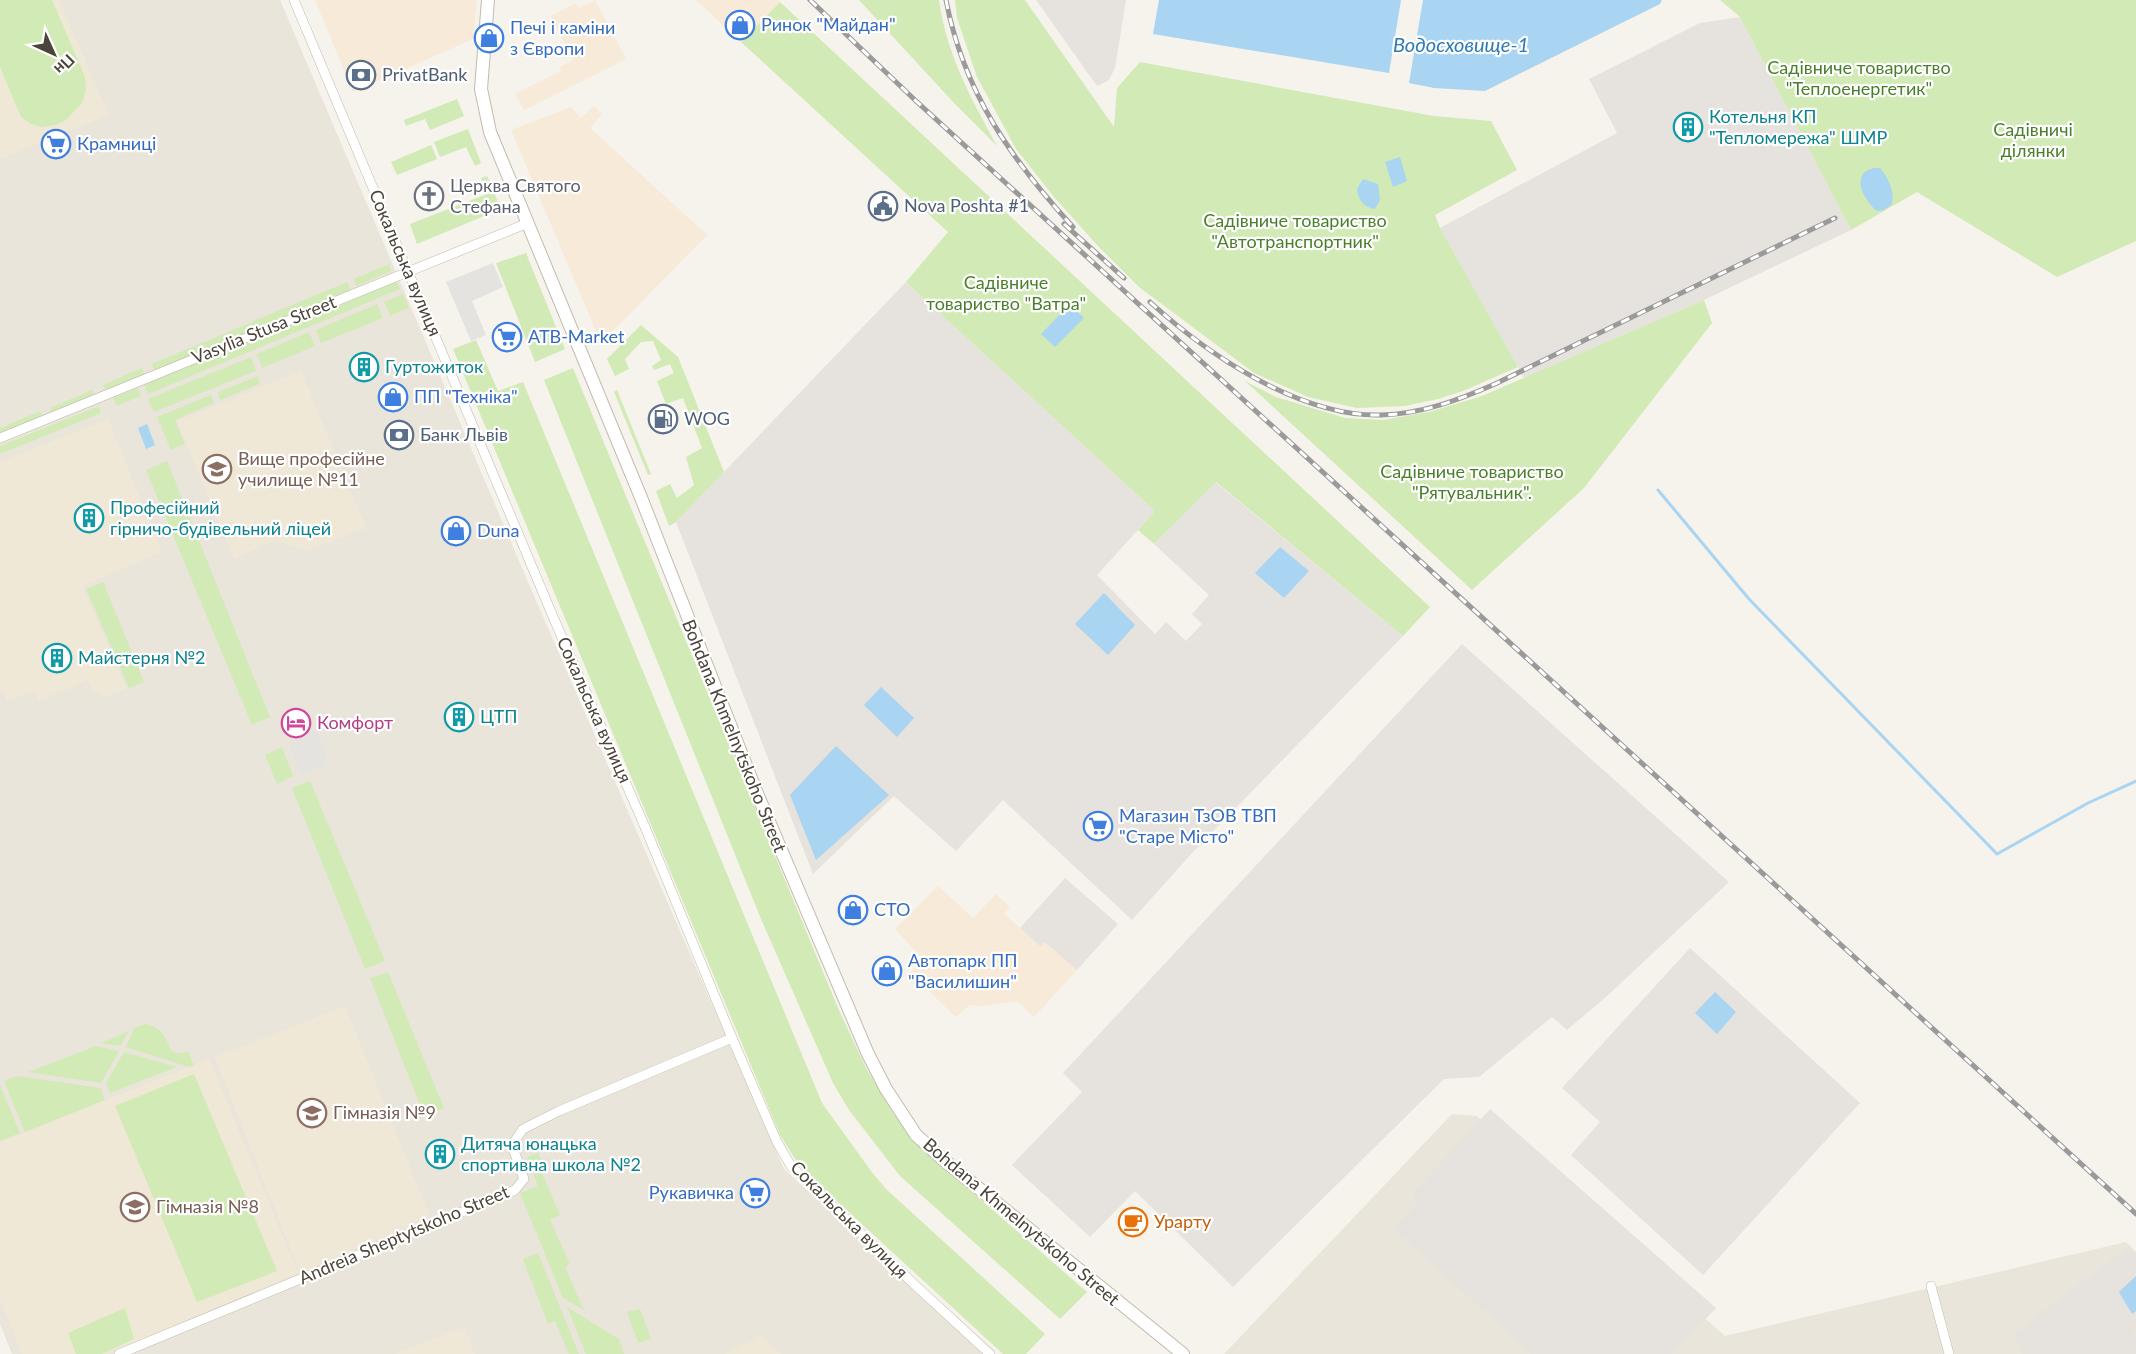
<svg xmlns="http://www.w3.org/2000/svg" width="2136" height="1354" font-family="Lato,sans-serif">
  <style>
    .residential { fill: #eae5da }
    .commercial { fill: #f7ead8 }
    .industrial { fill: #e6e2dd }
    .education { fill: #efe8d6 }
    .green { fill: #d2eab5 }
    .parking { fill: #e5e3e0 }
    .water { fill: #a9d4f2 }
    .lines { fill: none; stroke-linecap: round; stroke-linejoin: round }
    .stream { stroke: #a9d4f2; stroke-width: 3 }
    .minor-casing { stroke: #c2bbae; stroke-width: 10 }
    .tertiary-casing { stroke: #c2bbae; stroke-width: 14 }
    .minor { stroke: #fff; stroke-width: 9 }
    .tertiary { stroke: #fff; stroke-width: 12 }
    .rail-casing { stroke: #9a9a9a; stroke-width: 5 }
    .rail { stroke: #fff; stroke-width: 3; stroke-dasharray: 9; stroke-linecap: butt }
    .labels { text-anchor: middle; stroke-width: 4.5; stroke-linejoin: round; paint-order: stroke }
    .shop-label { font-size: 18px; fill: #366cbe; stroke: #fff; text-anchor: start }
    .park-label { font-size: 18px; fill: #4a7f2a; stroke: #fff }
    .service-label { font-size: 18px; fill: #4e5e75; stroke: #fff; text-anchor: start }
    .culture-label { font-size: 18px; fill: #0d838f; stroke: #fff; text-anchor: start }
    .worship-label { font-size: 18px; fill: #5b616d; stroke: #fff; text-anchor: start }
    .street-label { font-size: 18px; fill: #4b4439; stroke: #fff }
    .education-label { font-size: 18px; fill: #785e54; stroke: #fff; text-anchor: start }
    .hotel-label { font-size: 18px; fill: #b23c85; stroke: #fff; text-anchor: start }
    .food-label { font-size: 18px; fill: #c56008; stroke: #fff; text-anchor: start }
    .water-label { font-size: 20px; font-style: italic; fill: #2e7ab2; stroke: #fff }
  </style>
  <rect width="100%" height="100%" fill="#f6f3ec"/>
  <g class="residential">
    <polygon points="0,0 280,0 537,603 784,1169 985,1354 12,1354 0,1324"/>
    <polygon points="1452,1114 1477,1116 1725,1336 2126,1242 2136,1252 2136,1354 1224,1354"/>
  </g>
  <g class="commercial">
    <polygon points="315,0 477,0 473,39 353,92"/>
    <polygon points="595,0 626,59 524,110 515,94 561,71 560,67 573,60 551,16 576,3 579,8"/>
    <polygon points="696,0 777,0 780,2 741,42"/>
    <polygon points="594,106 602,114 590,128 707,235 601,343 511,130 571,107 581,118"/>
    <polygon points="938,886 973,918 996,894 1010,907 1004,914 1040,946 1045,941 1077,970 1034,1017 1017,1001 984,1006 970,1005 956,1017 928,990 921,991 906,978 923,959 895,929"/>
  </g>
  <g class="industrial">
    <polygon points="1036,0 1126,0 1115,68 1109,80 1097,86"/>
    <polygon points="1740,17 1851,230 1704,300 1524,378 1440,228 1617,133 1589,79 1700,23"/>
    <polygon points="906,282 1155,511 1097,575 1155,634 1166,622 1186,641 1202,624 1192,614 1209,595 1154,544 1215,482 1403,636 1193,852 1132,920 1003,800 956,851 894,796 813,874 676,522"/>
    <polygon points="1462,644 1729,882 1606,997 1567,1030 1552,1017 1479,1077 1444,1079 1233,1287 1135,1191 1090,1237 1012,1165 1082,1092 1063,1073"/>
    <polygon points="1065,878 1118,924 1077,970 1045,942 1040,946 1020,928"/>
    <polygon points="1690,948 1860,1103 1703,1275 1571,1155 1600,1122 1562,1088"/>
    <polygon points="1490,1109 1716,1308 1672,1354 1532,1354 1393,1229 1416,1205 1414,1192"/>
    <polygon points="2127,1248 2136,1256 2136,1324 2132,1328 2136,1336 2136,1354 2023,1354 2014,1334"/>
  </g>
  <g class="education">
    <polygon points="0,0 59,0 109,115 0,159"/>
    <polygon points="301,371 366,528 307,551 275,540 234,559 177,421"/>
    <polygon points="108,419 162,552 82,586 127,689 104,697 98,691 94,693 88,680 39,701 33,691 7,701 3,691 0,691 0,462"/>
    <polygon points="345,1006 430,1217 300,1273 215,1057"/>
    <polygon points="209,1059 298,1273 105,1354 22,1354 0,1299 0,1142"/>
    <polygon points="464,1327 475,1354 395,1354"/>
    <polygon points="762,1336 781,1354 725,1354"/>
  </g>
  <g class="green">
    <polygon points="0,0 52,0 85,77 86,90 82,103 66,120 56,125 41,127 31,124 21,117 0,67"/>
    <path d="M859 0H939C947 56 971 98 997 146L955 104Z"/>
    <polygon points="955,0 1025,0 1114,127 1117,88 1140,62 1434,116 1491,121 1517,170 1435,215 1440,228 1518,367 1463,391 1438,399 1405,406 1357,408 1308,397 1254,373 1139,287 1098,246 1054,197 1016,149 977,77 957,18"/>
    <polygon points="1720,0 2136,0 2136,241 2057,277 1917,192 1851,230 1740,17"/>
    <polygon points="780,2 1430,607 1403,636 1216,482 1154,544 1138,530 1155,511 906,282 948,232 741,42"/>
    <polygon points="457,99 464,116 430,130 425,119 406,126 404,120"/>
    <polygon points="468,129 481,163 475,166 466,147 440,157 434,142"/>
    <polygon points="431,145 437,159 397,175 391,162"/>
    <polygon points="487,176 501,209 417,244 410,224 487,194 481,178"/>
    <polygon points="526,253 565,349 535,362 496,263"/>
    <polygon points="389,264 391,271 356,286 354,279"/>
    <polygon points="396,280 400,289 148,394 144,385"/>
    <polygon points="347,282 351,291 155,372 152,364"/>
    <polygon points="403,294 409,308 390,316 384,302"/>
    <polygon points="1704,300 1712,323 1584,488 1472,590 1245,381 1276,397 1345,418 1383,420 1429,412 1482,396"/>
    <polygon points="377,304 383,318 321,343 316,330"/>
    <polygon points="641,325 678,357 724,472 676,522 669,526 656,491 670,484 677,498 694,485 686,457 702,448 683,398 666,404 657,381 674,373 670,364 654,370 652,366 661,360 653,341 641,342 625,359 629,369 615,376 607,359"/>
    <polygon points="309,332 315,346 262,368 257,354"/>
    <polygon points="476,340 498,391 523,382 822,1103 871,1171 886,1189 1045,1334 1026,1354 1003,1354 801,1168 780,1135 453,349"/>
    <polygon points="251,357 256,371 154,412 148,399"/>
    <polygon points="142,368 145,375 106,391 103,385"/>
    <polygon points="573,368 838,1008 866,1068 893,1113 919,1146 1087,1292 1060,1319 900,1176 849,1110 833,1083 761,919 544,380"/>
    <polygon points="258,376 260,384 220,400 218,392"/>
    <polygon points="138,388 141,396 117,406 113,398"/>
    <polygon points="92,390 94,396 53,413 50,408"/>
    <polygon points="617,390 651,474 648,475 614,392"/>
    <polygon points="211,395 214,403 175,420 185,444 171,450 157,417"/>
    <polygon points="99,406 101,413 0,454 0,446"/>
    <polygon points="40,411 42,416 0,433 0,428"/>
    <polygon points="167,461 270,717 252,725 146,470"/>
    <polygon points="103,582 144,682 129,688 86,589"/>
    <polygon points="282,747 293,776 277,784 265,755"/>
    <polygon points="310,781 385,961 365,969 292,788"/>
    <polygon points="388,972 444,1108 424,1115 370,978"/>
    <path d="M146 1024C153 1026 159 1028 163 1034 172 1047 168 1058 188 1051L194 1066 189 1067 126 1047 134 1028Z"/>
    <polygon points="129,1031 120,1046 101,1043"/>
    <polygon points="96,1046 119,1051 101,1083 28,1072"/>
    <polygon points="124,1052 177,1067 110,1093 106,1083"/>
    <polygon points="194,1074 277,1271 197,1302 115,1106"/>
    <polygon points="17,1076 101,1088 105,1100 25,1132 4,1081"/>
    <polygon points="0,1085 20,1133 0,1141"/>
    <polygon points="538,1153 544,1169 541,1171 560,1215 550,1220 570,1264 565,1267 584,1310 563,1298 520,1193 538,1186 527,1157"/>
    <polygon points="538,1253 579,1354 569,1354 555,1321 548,1324 523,1259"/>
    <polygon points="567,1307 619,1339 624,1354 586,1354"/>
    <polygon points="125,1308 134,1339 102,1354 76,1354 68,1333"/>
    <polygon points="640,1309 651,1339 638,1343 627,1312"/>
  </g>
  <g class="parking">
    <polygon points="493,263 503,287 472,301 486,335 471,341 446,282"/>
    <polygon points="317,731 326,756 323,766 301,774 288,742"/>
  </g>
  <g class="water">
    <polygon points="1159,0 1401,0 1389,73 1153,34"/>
    <polygon points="1423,0 1662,0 1660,4 1485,91 1434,88 1409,83"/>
    <polygon points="1400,157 1407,181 1393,187 1385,162"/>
    <path d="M1874 168H1880C1888 177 1895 192 1892 204L1884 210 1877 211C1868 204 1853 182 1865 172 1867 170 1871 169 1874 168Z"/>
    <path d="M1363 179 1378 184 1380 200 1375 209C1363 207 1359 201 1357 189Z"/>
    <polygon points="1070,304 1084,318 1055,347 1041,334"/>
    <polygon points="147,424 155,445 146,449 138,428"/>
    <polygon points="1280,547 1309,571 1284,598 1255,573"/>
    <polygon points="1104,593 1135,625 1108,655 1075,624"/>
    <polygon points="881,687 914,718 897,737 864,705"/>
    <polygon points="836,746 889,795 816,860 790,795"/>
    <polygon points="1715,992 1736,1012 1717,1034 1695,1013"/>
    <polygon points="2136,1276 2136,1311 2132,1314 2119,1292"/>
  </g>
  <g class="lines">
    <polyline class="stream" points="1658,490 1749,599 1997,854 2088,803 2136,781"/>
    <g class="minor-casing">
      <g id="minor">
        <polyline points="294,0 554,619 645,827 732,1038 777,1142 791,1166 915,1285 990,1354"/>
        <polyline points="0,438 528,223"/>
        <polyline points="1931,1286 1949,1354"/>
        <polyline points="119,1354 515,1190 524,1179 512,1145 523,1129 559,1111 732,1038"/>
      </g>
    </g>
    <g class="tertiary-casing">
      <polyline id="tertiary" points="488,0 481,89 490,132 642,500 756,791 868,1054 886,1089 916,1135 945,1161 1183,1354"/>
    </g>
    <use href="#minor" class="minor"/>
    <use href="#tertiary" class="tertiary"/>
    <g class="rail-casing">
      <g id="rail">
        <polyline points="810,0 916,101 2136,1214"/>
        <path d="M946 0C964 93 1011 159 1073 227"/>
        <polyline points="1064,224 1124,278"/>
        <path d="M1150 302C1208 355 1300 417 1381 415 1421 414 1459 400 1495 384L1835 218"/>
      </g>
    </g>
    <use href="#rail" class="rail"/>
  </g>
  <defs>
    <g id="shop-ring" transform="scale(1.5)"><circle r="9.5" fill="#fff" stroke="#3f7fe0" stroke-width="1.5"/><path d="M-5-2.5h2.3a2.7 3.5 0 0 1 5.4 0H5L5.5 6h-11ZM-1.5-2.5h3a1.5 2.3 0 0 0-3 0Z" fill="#3f7fe0"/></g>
    <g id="bank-ring" transform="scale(1.5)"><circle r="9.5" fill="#fff" stroke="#5c6f8a" stroke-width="1.5"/><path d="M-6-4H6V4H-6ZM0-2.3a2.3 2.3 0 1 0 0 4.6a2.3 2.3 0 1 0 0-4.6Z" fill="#5c6f8a"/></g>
    <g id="building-ring" transform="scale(1.5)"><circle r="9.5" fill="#fff" stroke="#0f9aa8" stroke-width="1.5"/><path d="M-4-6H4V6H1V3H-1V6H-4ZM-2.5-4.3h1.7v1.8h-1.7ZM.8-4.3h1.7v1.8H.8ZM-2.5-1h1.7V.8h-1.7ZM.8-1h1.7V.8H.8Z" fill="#0f9aa8"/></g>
    <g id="supermarket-ring" transform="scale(1.5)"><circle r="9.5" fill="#fff" stroke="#3f7fe0" stroke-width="1.5"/><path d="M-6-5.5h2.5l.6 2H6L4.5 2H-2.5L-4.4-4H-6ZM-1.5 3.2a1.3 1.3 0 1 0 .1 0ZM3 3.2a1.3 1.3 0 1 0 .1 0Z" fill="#3f7fe0"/></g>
    <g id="church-ring" transform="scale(1.5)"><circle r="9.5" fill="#fff" stroke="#6b7280" stroke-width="1.5"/><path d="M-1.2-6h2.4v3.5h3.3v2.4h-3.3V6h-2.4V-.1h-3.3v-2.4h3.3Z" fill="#6b7280"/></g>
    <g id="civic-ring" transform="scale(1.5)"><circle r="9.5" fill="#fff" stroke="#5c6f8a" stroke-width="1.5"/><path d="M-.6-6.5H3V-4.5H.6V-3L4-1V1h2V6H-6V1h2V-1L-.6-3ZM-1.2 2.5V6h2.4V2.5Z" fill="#5c6f8a"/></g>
    <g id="fuel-ring" transform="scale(1.5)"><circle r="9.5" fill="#fff" stroke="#5c6f8a" stroke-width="1.5"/><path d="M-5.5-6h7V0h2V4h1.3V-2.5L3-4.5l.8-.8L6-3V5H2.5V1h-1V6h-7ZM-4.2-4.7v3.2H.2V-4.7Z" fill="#5c6f8a"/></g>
    <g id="university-ring" transform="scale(1.5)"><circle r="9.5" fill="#fff" stroke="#8d6e63" stroke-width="1.5"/><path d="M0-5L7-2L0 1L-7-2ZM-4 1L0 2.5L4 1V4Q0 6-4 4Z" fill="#8d6e63"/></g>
    <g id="hotel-ring" transform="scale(1.5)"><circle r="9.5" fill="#fff" stroke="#d1479c" stroke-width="1.5"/><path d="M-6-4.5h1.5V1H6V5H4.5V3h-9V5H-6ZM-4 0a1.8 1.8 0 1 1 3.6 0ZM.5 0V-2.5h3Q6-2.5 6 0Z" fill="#d1479c"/></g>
    <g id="school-ring" transform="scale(1.5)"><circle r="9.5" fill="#fff" stroke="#8d6e63" stroke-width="1.5"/><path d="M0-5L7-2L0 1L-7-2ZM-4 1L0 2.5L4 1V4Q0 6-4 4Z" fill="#8d6e63"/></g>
    <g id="cafe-ring" transform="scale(1.5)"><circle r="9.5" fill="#fff" stroke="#e8710a" stroke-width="1.5"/><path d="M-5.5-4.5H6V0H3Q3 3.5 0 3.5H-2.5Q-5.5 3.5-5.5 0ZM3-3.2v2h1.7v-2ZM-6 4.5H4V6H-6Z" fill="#e8710a"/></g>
  </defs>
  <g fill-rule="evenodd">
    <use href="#shop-ring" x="740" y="25"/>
    <use href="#shop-ring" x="489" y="38"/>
    <use href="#bank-ring" x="361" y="75"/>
    <use href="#building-ring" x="1688" y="127"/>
    <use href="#supermarket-ring" x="56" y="144"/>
    <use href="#church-ring" x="429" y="196"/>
    <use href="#civic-ring" x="883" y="206"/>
    <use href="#supermarket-ring" x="507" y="337"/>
    <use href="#building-ring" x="364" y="367"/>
    <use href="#shop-ring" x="393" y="397"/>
    <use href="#fuel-ring" x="663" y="419"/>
    <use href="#bank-ring" x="399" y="435"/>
    <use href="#university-ring" x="217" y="469"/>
    <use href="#building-ring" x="89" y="518"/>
    <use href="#shop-ring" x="456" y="531"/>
    <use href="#building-ring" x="57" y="658"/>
    <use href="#building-ring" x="459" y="717"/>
    <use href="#hotel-ring" x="296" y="723"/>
    <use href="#supermarket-ring" x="1098" y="826"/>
    <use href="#shop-ring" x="853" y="910"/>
    <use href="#shop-ring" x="887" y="971"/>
    <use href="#school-ring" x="312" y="1113"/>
    <use href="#building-ring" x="440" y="1154"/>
    <use href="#supermarket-ring" x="755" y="1193"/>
    <use href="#school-ring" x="135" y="1207"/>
    <use href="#cafe-ring" x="1133" y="1222"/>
  </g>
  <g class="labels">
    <g class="shop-label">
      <text x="761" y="31">Ринок "Майдан"</text>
      <text x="510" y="34">Печі і каміни<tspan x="510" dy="21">з Європи</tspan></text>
      <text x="77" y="150">Крамниці</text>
      <text x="528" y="343">ATB-Market</text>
      <text x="414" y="403">ПП "Техніка"</text>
      <text x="477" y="537">Duna</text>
      <text x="1119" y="822">Магазин ТзОВ ТВП<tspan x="1119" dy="21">"Старе Місто"</tspan></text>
      <text x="874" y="916">СТО</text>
      <text x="908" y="967">Автопарк ПП<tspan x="908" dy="21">"Василишин"</tspan></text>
      <text x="734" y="1199" text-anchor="end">Рукавичка</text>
    </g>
    <g class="park-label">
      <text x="1859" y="74">Садівниче товариство<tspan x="1859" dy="21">"Теплоенергетик"</tspan></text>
      <text x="2033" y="136">Садівничі<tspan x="2033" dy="21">ділянки</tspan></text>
      <text x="1295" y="227">Садівниче товариство<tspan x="1295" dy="21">"Автотранспортник"</tspan></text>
      <text x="1006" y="289">Садівниче<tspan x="1006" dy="21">товариство "Ватра"</tspan></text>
      <text x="1472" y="478">Садівниче товариство<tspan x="1472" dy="21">"Рятувальник".</tspan></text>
    </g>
    <g class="service-label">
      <text x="382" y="81">PrivatBank</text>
      <text x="904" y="212">Nova Poshta #1</text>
      <text x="684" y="425">WOG</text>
      <text x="420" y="441">Банк Львів</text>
    </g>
    <g class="culture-label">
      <text x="1709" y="123">Котельня КП<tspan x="1709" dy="21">"Тепломережа" ШМР</tspan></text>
      <text x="385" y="373">Гуртожиток</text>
      <text x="110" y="514">Професійний<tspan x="110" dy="21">гірничо-будівельний ліцей</tspan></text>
      <text x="78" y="664">Майстерня №2</text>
      <text x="480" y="723">ЦТП</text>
      <text x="461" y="1150">Дитяча юнацька<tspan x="461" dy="21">спортивна школа №2</tspan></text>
    </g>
    <g class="worship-label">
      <text x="450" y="192">Церква Святого<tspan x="450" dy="21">Стефана</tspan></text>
    </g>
    <g class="street-label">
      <text transform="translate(405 263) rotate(67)" y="6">Сокальська вулиця</text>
      <text transform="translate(264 330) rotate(-22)" y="6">Vasylia Stusa Street</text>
      <text transform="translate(594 710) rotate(66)" y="6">Сокальська вулиця</text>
      <text transform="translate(734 736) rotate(68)" y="6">Bohdana Khmelnytskoho Street</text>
      <text transform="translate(849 1220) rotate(45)" y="6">Сокальська вулиця</text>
      <text transform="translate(1021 1222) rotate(40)" y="6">Bohdana Khmelnytskoho Street</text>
      <text transform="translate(404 1235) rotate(-23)" y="6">Andreia Sheptytskoho Street</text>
    </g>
    <g class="education-label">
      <text x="238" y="465">Вище професійне<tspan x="238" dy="21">училище №11</tspan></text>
      <text x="333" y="1119">Гімназія №9</text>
      <text x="156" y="1213">Гімназія №8</text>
    </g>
    <g class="hotel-label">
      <text x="317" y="729">Комфорт</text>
    </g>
    <g class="food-label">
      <text x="1154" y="1228">Урарту</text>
    </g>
    <g class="water-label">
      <text x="1461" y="52">Водосховище-1</text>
    </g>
  </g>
  <g transform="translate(54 54) rotate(135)" stroke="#ffffff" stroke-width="4.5" paint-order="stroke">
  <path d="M0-4.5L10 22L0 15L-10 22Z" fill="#4b4439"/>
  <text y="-9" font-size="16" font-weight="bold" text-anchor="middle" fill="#4b4439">Пн</text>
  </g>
</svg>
